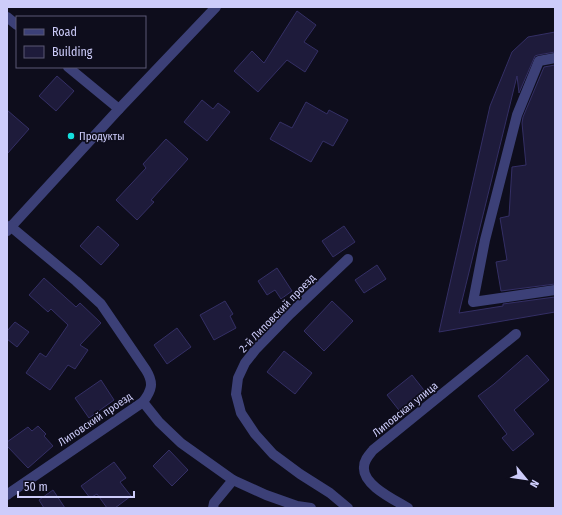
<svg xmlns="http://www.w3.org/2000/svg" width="562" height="515" font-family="'Fira Sans Condensed',sans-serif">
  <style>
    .building { fill: #1e1b3b; stroke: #342f65 }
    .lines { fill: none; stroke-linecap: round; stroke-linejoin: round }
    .minor { stroke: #3c4077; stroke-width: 10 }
    .poi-dot { fill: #14dfde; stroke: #0e0d1c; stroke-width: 1.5 }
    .labels { text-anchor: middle; stroke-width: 3.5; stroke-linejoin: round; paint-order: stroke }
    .poi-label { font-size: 11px; fill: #cdccfa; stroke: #0e0d1c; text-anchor: start }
    .street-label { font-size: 11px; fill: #cdccfa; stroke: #0e0d1c }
  </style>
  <rect width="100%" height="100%" fill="#0e0d1c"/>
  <g class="building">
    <polygon points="297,11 316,25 304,42 318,51 305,72 287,60 258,92 234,71 252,51 264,63"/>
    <polygon points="555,32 555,52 538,55 535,56 519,93 517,76 459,313 503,306 503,304 555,297 555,312 439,332 490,106 512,52 528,37"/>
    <polygon points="555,65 555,284 501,291 496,262 507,260 500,218 509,216 512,167 526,165 522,123 523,117 544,67"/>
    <polygon points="57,76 74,91 56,111 39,96"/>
    <polygon points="202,100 213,109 218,103 230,112 207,141 184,122"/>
    <polygon points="306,102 327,114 329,110 348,120 333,146 323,141 311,162 270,139 280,122 292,128"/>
    <polygon points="7,110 29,129 7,154"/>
    <polygon points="166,139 188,159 151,200 154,202 137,220 116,200 146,168 143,164"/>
    <polygon points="98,226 119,245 101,265 80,246"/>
    <polygon points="344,226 355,242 333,257 322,241"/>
    <polygon points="377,265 386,279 364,293 355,280"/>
    <polygon points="277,268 292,291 281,299 275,290 267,295 258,281"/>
    <polygon points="44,278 76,307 80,303 101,323 80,345 88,350 75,369 68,365 50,390 26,373 40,353 46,357 68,325 51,309 48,312 29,295"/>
    <polygon points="225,301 233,314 230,316 236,328 214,340 200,315"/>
    <polygon points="332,301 353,321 324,351 304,331"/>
    <polygon points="15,322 29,332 17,347 7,339 7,331"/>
    <polygon points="177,328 191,347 167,364 154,345"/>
    <polygon points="284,351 312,373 295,394 267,372"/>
    <polygon points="527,355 549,380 514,410 534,434 513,451 502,438 507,434 478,396 494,384"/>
    <polygon points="412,375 427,394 402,414 387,395"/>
    <polygon points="101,380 114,400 89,418 75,398"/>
    <polygon points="38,426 46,434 44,436 53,446 28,468 7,446 7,442 28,427 32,431"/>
    <polygon points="169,450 188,470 172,486 153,466"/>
    <polygon points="114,462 126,478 120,482 131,496 115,508 107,508 97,494 90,498 81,486"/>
    <polygon points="53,490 65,508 44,508 39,500"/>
  </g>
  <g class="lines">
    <g class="minor">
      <polyline points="7,17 17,25"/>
      <polyline points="555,58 539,61 517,115 485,240 473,302 555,290"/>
      <polyline points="68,67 119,109"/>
      <polyline points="7,231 119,109 216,7"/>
      <polyline points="143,402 159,422 181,443 233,480 266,495 297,506 311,508"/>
      <path d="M7 495 11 492 143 402C152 390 154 383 146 370L101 304 76 281 10 226"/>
      <polyline points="213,508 214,503 233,480"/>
      <polyline points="348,508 330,493 300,474 273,454 255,434 241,413 236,394 238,378 245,363 256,349 290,314 348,259"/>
      <path d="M408 508C395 500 362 485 364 467 364 460 369 455 373 450L516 334"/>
    </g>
  </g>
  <circle class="poi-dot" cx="71" cy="136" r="4"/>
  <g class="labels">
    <g class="poi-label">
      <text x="79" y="140">Продукты</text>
    </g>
    <g class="street-label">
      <text transform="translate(277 313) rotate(-46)" y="4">2-й Липовский проезд</text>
      <text transform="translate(405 409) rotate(-39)" y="4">Липовская улица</text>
      <text transform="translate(95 419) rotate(-34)" y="4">Липовский проезд</text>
    </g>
  </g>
  <rect width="562" height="515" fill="none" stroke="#cdccfa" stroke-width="16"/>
  <rect x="16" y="16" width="130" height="52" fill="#0e0d1c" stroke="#5a5975"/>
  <rect x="24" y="29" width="20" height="6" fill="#3c4077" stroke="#5a5975"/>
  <text x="52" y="36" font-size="12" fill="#cdccfa">Road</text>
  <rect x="24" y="46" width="20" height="12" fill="#1e1b3b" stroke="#5a5975"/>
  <text x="52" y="56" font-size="12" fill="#cdccfa">Building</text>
  <g transform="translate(526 479) rotate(119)" stroke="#0e0d1c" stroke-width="3" paint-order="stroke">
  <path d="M0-3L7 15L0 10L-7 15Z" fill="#cdccfa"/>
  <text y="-6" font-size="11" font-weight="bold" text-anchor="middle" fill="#cdccfa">N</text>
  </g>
  <path d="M18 491v6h116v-6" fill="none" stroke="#cdccfa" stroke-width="2"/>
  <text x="24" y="491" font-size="12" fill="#cdccfa" stroke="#0e0d1c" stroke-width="3" paint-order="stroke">50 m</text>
</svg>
